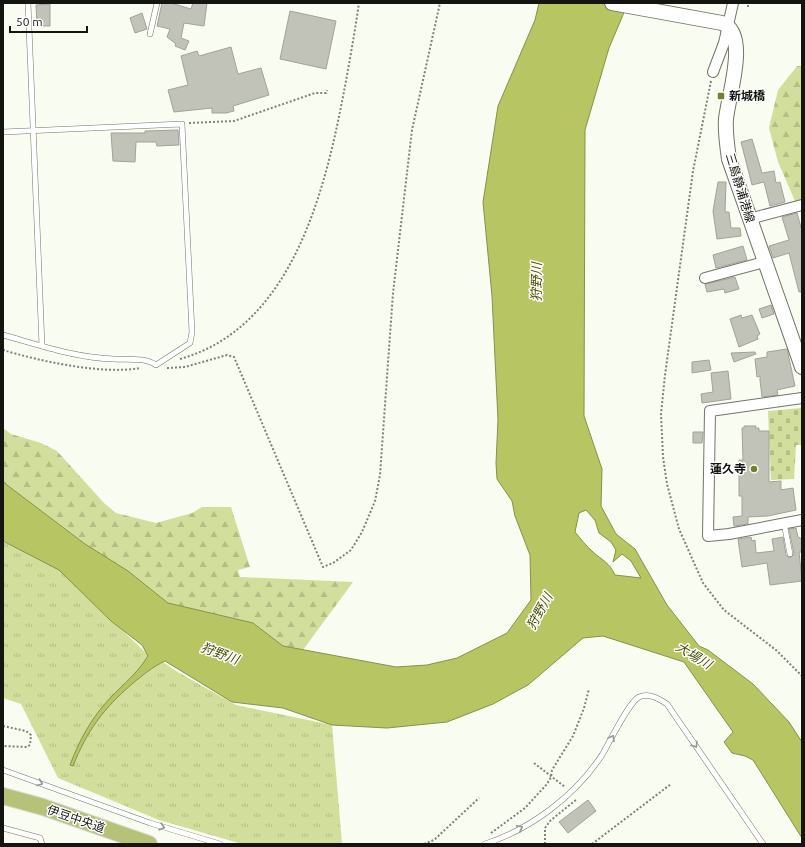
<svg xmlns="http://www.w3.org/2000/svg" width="805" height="847" font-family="Ubuntu,'Noto Sans JP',sans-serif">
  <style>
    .grass { fill: url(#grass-tufts) }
    .forest { fill: url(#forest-firs) }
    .cemetery { fill: url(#cemetery-stones) }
    .water { fill: #b7c663; stroke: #86914a; fill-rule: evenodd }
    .building { fill: #c1c3b8; stroke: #a1a398 }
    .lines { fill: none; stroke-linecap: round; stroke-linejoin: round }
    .service-casing { stroke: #72746a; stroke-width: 6 }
    .minor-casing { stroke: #72746a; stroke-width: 12 }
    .secondary-casing { stroke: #72746a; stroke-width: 16 }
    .trunk-casing { stroke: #d9dad9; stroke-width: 18 }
    .path { stroke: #7f817a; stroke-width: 2; stroke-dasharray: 2 2; stroke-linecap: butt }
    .service { stroke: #fff; stroke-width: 5 }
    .minor { stroke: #fff; stroke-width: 10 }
    .secondary { stroke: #fff; stroke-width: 14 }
    .trunk { stroke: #b6c276; stroke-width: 16 }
    .oneway { stroke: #959694 }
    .poi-dot { fill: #75802c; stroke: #fff; stroke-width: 1.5 }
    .labels { text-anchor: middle; stroke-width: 3; stroke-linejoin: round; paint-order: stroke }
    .poi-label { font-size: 12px; font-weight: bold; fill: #141511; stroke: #fff; text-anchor: start }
    .street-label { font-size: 12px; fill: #141511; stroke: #fff }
    .water-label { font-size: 13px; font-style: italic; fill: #495204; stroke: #fff }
  </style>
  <defs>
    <pattern id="grass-tufts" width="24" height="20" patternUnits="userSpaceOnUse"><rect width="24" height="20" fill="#d2de9b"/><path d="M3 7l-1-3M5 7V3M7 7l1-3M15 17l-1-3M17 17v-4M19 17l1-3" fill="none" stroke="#b3be84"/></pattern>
    <pattern id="forest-firs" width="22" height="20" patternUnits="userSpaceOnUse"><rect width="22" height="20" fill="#d2de9b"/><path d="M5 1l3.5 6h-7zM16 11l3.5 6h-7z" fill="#b3be84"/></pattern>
    <pattern id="cemetery-stones" width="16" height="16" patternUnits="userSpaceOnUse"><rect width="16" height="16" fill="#d2de9b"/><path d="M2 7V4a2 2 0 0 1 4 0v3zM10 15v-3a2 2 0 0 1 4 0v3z" fill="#b3be84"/></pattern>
  </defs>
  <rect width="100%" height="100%" fill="#f9fcf1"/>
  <polygon class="grass" points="3,542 36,556 61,571 149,656 163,662 176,671 236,705 332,725 342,844 242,844 159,820 58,778 21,704 3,698"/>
  <g class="forest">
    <polygon points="797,66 802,66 802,200 795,201 778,162 769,128 778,90"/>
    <polygon points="3,428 11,434 41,443 57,451 104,503 116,513 156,523 192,513 202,507 231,507 250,567 238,570 240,577 353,582 303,650 283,646 253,623 168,603 128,571 85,544 3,482"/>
  </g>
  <polygon class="cemetery" points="801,408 802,445 796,445 794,479 771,480 768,411"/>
  <path class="water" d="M539 3H628L609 48 585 130 584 416 602 469 601 506 616 534 635 549 667 605 699 646 708 650 753 684 789 722 802 742V838L753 760 745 756 732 753 724 742 733 732 684 662 603 636 583 638 528 685 493 704 447 722 387 728 332 725 283 708 232 702 165 661C152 667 143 675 132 684 103 709 87 731 73 766L70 765C78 744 88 724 103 706 117 689 136 676 148 656L142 645 111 621 59 570 3 541V482L85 544 128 571 168 603 253 623 283 646 396 667 427 665 457 658 507 633 531 600 530 555 515 516 512 501 497 479 496 463 498 420 492 296 483 202 498 106 535 20ZM586 510 595 520 599 533 611 542 616 550 613 562 622 554 631 561 641 578 615 575C609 562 603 561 593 552 586 546 581 539 575 532L579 513Z"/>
  <g class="building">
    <polygon points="162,3 171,3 191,9 193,3 207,3 204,26 184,23 181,38 189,41 185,50 175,46 176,44 167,37 170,29 157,26"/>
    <polygon points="50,4 50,26 37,26 36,5"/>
    <polygon points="290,11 336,21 326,69 280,59"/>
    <polygon points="142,13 147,29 135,33 130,18"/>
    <polygon points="231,47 238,74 261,68 269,95 233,106 234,111 226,113 212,113 212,108 174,112 168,90 188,85 181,56 197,51 199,56"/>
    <polygon points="178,130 179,145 157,146 156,142 136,142 135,162 113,161 111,133 145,133 145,131"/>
    <polygon points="752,139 762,173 774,171 776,183 780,182 785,202 770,206 764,182 752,185 741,142"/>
    <polygon points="718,182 726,182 725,212 729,212 731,228 740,228 741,236 717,239 713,211"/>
    <polygon points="797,213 802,231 802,292 799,292 789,253 773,258 769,246 789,240 782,217"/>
    <polygon points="743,246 747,260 716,268 713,255"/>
    <polygon points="735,277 739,289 725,293 724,289 707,292 705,284"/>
    <polygon points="771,305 774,314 762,318 759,309"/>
    <polygon points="741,315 742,318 752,315 760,334 757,336 758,339 739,347 730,319"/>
    <polygon points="787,349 795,386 777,390 778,395 762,397 760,380 760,376 757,377 755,359 767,357 767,352"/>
    <polygon points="755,352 756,354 734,362 731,353"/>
    <polygon points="709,360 711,370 692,373 692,362"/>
    <polygon points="728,371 731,399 702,403 701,394 713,392 711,373"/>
    <polygon points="744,426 756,426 755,428 759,428 759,431 769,431 769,482 781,481 781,490 793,488 796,510 768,516 748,517 748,524 734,526 733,517 742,516 742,496 739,496 739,460 743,460 742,428 744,428"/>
    <polygon points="693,432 703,432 702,443 693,443"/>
    <polygon points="796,528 798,537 802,539 802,552 799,552 802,581 770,585 767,563 742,567 738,539 751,537 752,541 755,540 756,553 774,551 772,539 783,537 786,555 790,558 794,554 789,529"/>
    <polygon points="588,800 596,811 568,833 559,822"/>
  </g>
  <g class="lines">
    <g class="service-casing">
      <g id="service">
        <polyline points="28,3 42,346"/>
        <polyline points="150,34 157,3"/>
        <path d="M3 132 182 124 192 332 190 343 156 365C145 357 127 360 114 359 76 358 39 345 3 335"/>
        <polyline points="784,523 790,554"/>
        <polyline points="3,770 150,823 220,844"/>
        <polyline points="3,828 40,838 42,844"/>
        <path d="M485 844C531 829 575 796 602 755 609 743 629 702 639 697 649 692 660 699 667 704L763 844"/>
      </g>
    </g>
    <g class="minor-casing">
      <g id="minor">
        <polyline points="713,72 724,43 733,3"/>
        <polyline points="749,219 802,205"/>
        <polyline points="705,278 764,262"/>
        <polyline points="802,398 710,411 708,536 729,534 802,520"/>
      </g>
    </g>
    <g class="secondary-casing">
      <path id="secondary" d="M612 3 722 23C750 34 728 96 726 119 725 132 727 145 729 159L802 367"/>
    </g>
    <g class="trunk-casing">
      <polyline id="trunk" points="3,796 43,807 149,844"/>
    </g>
    <g class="path">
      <polyline points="748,7 748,3"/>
      <polyline points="711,81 693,171 665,375 661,414 663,457 667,484 679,529 703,583 724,610 776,650 802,676"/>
      <polyline points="189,123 234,121 315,93 326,93 327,90"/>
      <path d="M3 350C39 361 103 375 140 368"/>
      <path d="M180 359C294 327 326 187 345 86 350 59 355 31 359 3"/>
      <polyline points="167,368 185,367 227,355 234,357 323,567 333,563 351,550 362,532 375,501 380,475 393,293 412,130 440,3"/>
      <polyline points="3,726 26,731 31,735 30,745 27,747 3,746"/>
      <polyline points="534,763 565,787"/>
      <polyline points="491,833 525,808 547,784 551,777 552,770 573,736 584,708 589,689"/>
      <polyline points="424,844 434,840 479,798"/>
      <polyline points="545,844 545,828 550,821 577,799"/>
      <polyline points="592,844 671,784"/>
    </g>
    <use href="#service" class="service"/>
    <use href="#minor" class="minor"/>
    <use href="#secondary" class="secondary"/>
    <use href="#trunk" class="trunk"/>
  </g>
  <defs><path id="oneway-chevron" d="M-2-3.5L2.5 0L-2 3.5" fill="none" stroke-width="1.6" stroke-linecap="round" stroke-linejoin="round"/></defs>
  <g class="oneway">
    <use href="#oneway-chevron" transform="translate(612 738) rotate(-59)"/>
    <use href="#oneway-chevron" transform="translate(695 745) rotate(57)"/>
    <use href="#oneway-chevron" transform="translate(40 783) rotate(21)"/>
    <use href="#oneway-chevron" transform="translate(162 827) rotate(16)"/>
    <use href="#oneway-chevron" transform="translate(520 828) rotate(-28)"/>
  </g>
  <g class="poi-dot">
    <rect x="717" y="92" width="8" height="8" rx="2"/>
    <circle cx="754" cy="469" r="4"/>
  </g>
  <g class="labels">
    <g class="poi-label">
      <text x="729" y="100">新城橋</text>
      <text x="746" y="473" text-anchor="end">蓮久寺</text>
    </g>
    <g class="street-label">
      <text transform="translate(740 188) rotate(73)" y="4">三島静浦港線</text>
      <text transform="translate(76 819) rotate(19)" y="4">伊豆中央道</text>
    </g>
    <g class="water-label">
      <text transform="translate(536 282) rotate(-89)" y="5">狩野川</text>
      <text transform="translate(539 611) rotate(-61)" y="5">狩野川</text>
      <text transform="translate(220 653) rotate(20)" y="5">狩野川</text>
      <text transform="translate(694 655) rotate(31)" y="5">大場川</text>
    </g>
  </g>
  <rect width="805" height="847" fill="none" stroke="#141511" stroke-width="8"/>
  <path d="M10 26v6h77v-6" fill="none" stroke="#141511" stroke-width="2"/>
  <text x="16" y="26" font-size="12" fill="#141511" stroke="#ffffff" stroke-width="3" paint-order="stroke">50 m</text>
</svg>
